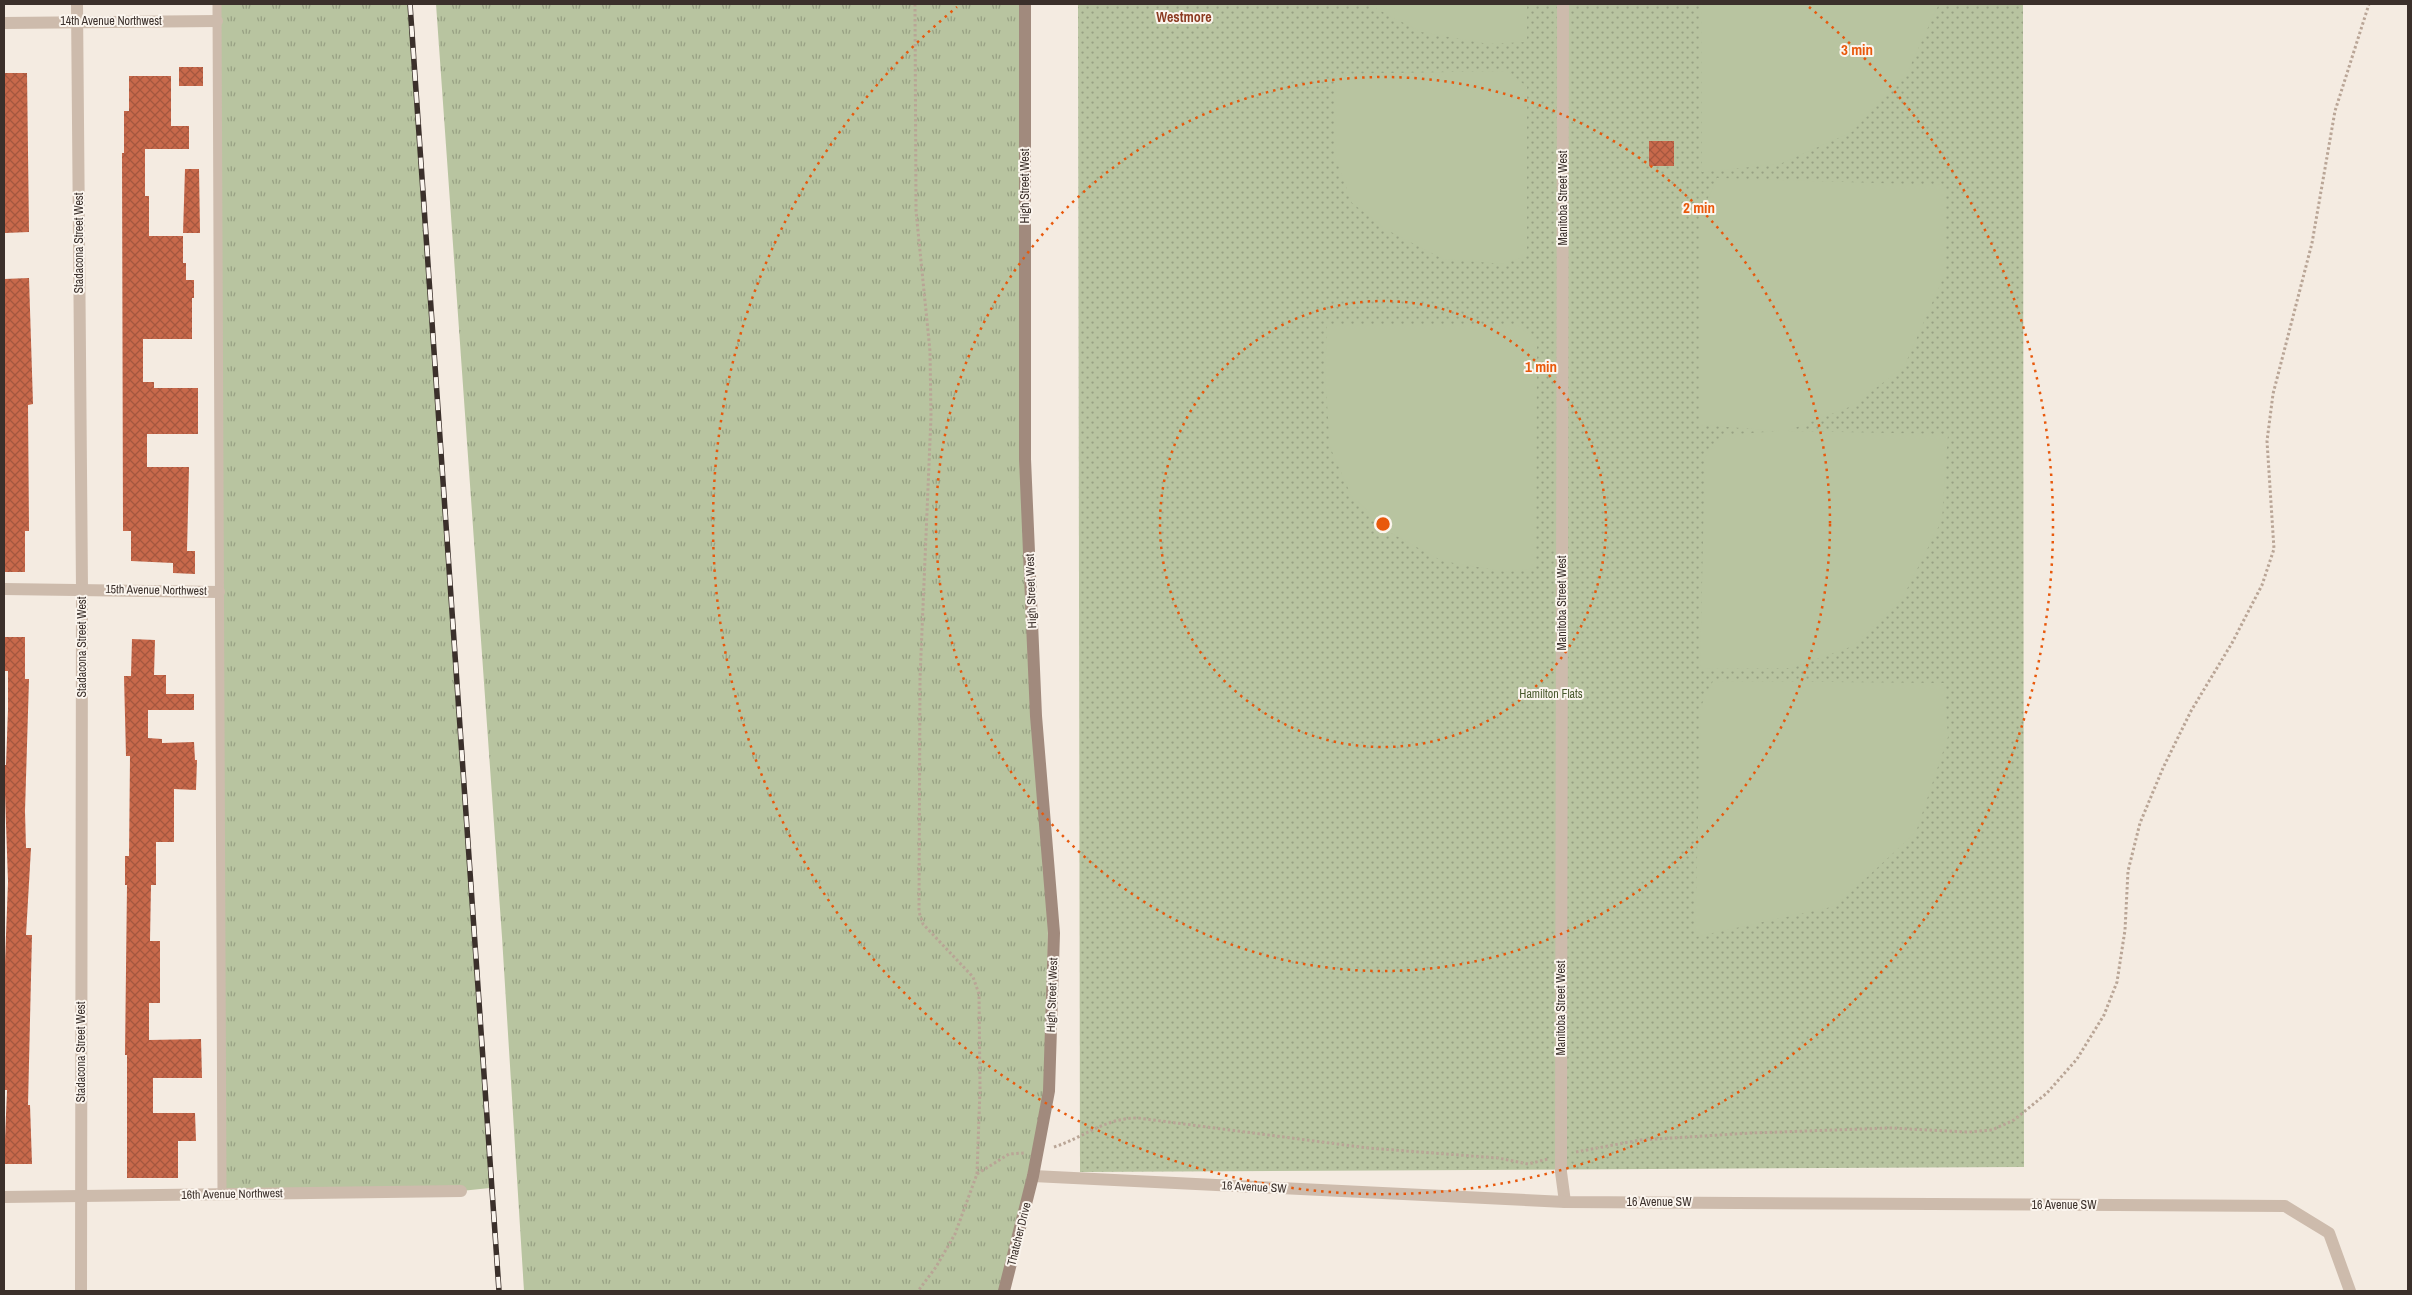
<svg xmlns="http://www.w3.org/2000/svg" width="2412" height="1295" font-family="'Archivo Narrow',sans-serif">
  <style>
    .grass { fill: url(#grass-tufts) }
    .park { fill: url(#park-dots) }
    .garden { fill: #b8c4a0 }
    .building { fill: url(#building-cross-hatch) }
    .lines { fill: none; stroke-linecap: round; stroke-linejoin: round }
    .path { stroke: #b9a596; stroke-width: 3; stroke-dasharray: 2.5 2.5; stroke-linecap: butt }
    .service { stroke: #cdbbac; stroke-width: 9 }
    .minor { stroke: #cdbbac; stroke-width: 12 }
    .secondary { stroke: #a18a7d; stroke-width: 12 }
    .rail-casing { stroke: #3b302b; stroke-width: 5.5 }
    .rail { stroke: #fbf5ee; stroke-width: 4; stroke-dasharray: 11; stroke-linecap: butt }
    .ring { fill: none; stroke: #e8590c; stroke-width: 2.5; stroke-dasharray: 2.5 5 }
    .labels { text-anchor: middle; stroke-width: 4; stroke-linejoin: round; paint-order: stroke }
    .street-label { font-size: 12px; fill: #3b302b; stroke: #fbf5ee }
    .park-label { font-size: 12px; fill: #4a5a2e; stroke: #fbf5ee }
    .neighbourhood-label { font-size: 14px; font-weight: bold; fill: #8c3b22; stroke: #fbf5ee }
    .centre { fill: #e8590c; stroke: #fbf5ee; stroke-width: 2.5 }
    .ring-label { font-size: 15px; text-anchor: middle; font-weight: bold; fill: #e8590c; stroke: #fbf5ee; stroke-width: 4; stroke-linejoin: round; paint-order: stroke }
  </style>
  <defs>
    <pattern id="grass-tufts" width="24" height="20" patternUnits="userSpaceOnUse" patternTransform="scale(1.25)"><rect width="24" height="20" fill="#b8c4a0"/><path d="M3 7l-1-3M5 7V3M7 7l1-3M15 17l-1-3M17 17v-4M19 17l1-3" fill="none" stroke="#97a083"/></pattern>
    <pattern id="park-dots" width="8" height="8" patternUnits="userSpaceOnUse" patternTransform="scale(1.25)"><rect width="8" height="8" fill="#b8c4a0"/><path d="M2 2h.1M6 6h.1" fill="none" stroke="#97a083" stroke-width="1.8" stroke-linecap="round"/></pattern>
    <pattern id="building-cross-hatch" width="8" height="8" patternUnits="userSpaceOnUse" patternTransform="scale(1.25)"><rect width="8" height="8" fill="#c8694b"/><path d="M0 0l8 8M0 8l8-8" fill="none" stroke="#a4573f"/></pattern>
  </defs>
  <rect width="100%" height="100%" fill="#f4ebe1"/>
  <g class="grass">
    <polygon points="217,4 408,4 490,1188 461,1191 222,1194"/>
    <polygon points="436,4 1021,4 1022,451 1048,920 1047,1090 1001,1291 524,1291 502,937"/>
  </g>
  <polygon class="park" points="1078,4 2023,4 2024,1167 1080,1172"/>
  <g class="garden">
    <polygon points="1373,4 1527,4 1527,42 1488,44 1421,32 1377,9"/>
    <polygon points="1701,4 1939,4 1906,75 1852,132 1780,164 1702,172"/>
    <polygon points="1508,71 1527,87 1527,256 1503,264 1443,259 1387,230 1352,203 1336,159 1334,74"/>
    <polygon points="1717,178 1944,185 1944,276 1904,367 1852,406 1787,431 1948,434 1942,520 1902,599 1853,646 1792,668 1700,669 1705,457 1722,435 1780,431 1701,425 1701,214"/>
    <polygon points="1327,324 1516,324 1537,341 1536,568 1507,572 1442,561 1389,532 1351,495 1330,447 1325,374"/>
    <polygon points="1713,681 1944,683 1948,737 1916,832 1836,906 1695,937 1701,706"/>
  </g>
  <g class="building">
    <rect x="179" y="67" width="24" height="19"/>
    <polygon points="4,73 27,73 29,232 5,233"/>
    <polygon points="129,76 171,76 171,126 189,126 189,149 145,149 145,196 149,196 149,236 183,236 183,263 186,263 186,280 194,280 194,298 192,298 192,339 143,339 143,382 154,382 154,388 198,388 198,434 147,434 147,467 189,467 187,551 195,551 195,574 173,573 173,563 131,561 131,531 123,531 122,153 124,153 124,111 129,111"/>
    <rect x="1649" y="141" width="25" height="25"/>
    <polygon points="185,169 199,169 200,233 183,233"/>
    <polygon points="29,278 33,404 28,405 29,531 25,531 25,572 4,572 4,279"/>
    <polygon points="4,637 25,637 25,679 29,679 25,811 26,848 31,848 26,935 32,935 28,1105 30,1105 32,1164 4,1164 7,1090 4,1090 4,989 8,882 4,765 6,765 8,710 8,671 4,671"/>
    <polygon points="132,639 155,640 154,675 166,675 166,694 194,694 194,710 148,710 148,738 162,739 162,743 194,742 195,760 197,760 196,790 174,789 174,842 156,842 156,885 151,885 150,941 160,941 160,1003 149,1003 149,1040 201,1039 202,1078 153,1078 153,1113 195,1113 196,1141 178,1141 178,1178 127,1178 127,1055 125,1055 127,885 125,885 125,856 129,856 130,756 126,756 124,676 131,676"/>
  </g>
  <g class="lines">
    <g class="path">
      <polyline points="915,4 916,211 930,351 931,417 920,678 919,912 923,924 973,977 979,994 980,1089 977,1174 955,1234 936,1267 918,1291"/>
      <path d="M1054 1147C1085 1137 1104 1118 1138 1118L1368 1148 1498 1158 1528 1164 1548 1159"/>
      <polyline points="1576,1152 1640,1140 1751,1133 1890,1128 1968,1132 1992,1130 2014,1120 2047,1093 2077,1059 2104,1015 2117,982 2125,930 2128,871 2140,823 2163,768 2191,711 2232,643 2262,585 2274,549 2267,441 2273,394 2312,243 2335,111 2369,4"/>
      <polyline points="977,1174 1009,1154 1024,1153"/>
    </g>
    <polyline class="service" points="217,4 222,1194"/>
    <g class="minor">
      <polyline points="77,4 82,589 81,1291"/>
      <polyline points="1563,4 1561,1172 1565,1202"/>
      <polyline points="4,23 217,21"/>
      <polyline points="4,589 219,592"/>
      <polyline points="1033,1176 1565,1202 2285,1206 2329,1233 2350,1291"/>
      <polyline points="4,1197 461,1191"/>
    </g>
    <polyline class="secondary" points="1004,1291 1033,1176 1049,1091 1054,933 1036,716 1025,459 1025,4"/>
    <g class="rail-casing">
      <polyline id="rail" points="410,4 499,1291"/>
    </g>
    <use href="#rail" class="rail"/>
  </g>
  <g class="ring">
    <circle cx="1383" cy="524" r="223"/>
    <circle cx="1383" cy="524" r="447"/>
    <path d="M1809 7A670 670 0 1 1 957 7"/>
  </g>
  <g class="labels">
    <g class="street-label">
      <text x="111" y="25">14th Avenue Northwest</text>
      <text transform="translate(1025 186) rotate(-90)" y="4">High Street West</text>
      <text transform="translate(1563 198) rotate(-90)" y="4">Manitoba Street West</text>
      <text transform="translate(79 243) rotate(-90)" y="4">Stadacona Street West</text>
      <text transform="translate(156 590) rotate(1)" y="4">15th Avenue Northwest</text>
      <text transform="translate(1031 591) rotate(-92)" y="4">High Street West</text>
      <text transform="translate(1562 603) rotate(-90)" y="4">Manitoba Street West</text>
      <text transform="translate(82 647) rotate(-90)" y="4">Stadacona Street West</text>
      <text transform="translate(1052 995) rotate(-88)" y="4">High Street West</text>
      <text transform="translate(1561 1008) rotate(-90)" y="4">Manitoba Street West</text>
      <text transform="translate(81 1052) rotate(-90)" y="4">Stadacona Street West</text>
      <text transform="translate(1254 1187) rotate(3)" y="4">16 Avenue SW</text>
      <text transform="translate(232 1194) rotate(-1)" y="4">16th Avenue Northwest</text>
      <text x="1659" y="1206">16 Avenue SW</text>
      <text x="2064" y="1209">16 Avenue SW</text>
      <text transform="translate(1019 1234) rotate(-76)" y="4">Thatcher Drive</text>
    </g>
    <g class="park-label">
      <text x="1551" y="698">Hamilton Flats</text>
    </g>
    <g class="neighbourhood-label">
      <text x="1184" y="22">Westmore</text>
    </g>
  </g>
  <circle cx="1383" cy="524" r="8" class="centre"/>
  <g class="ring-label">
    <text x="1857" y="55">3 min</text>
    <text x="1699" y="213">2 min</text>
    <text x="1541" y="372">1 min</text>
  </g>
  <rect width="2412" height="1295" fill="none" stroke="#3b302b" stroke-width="10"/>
</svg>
